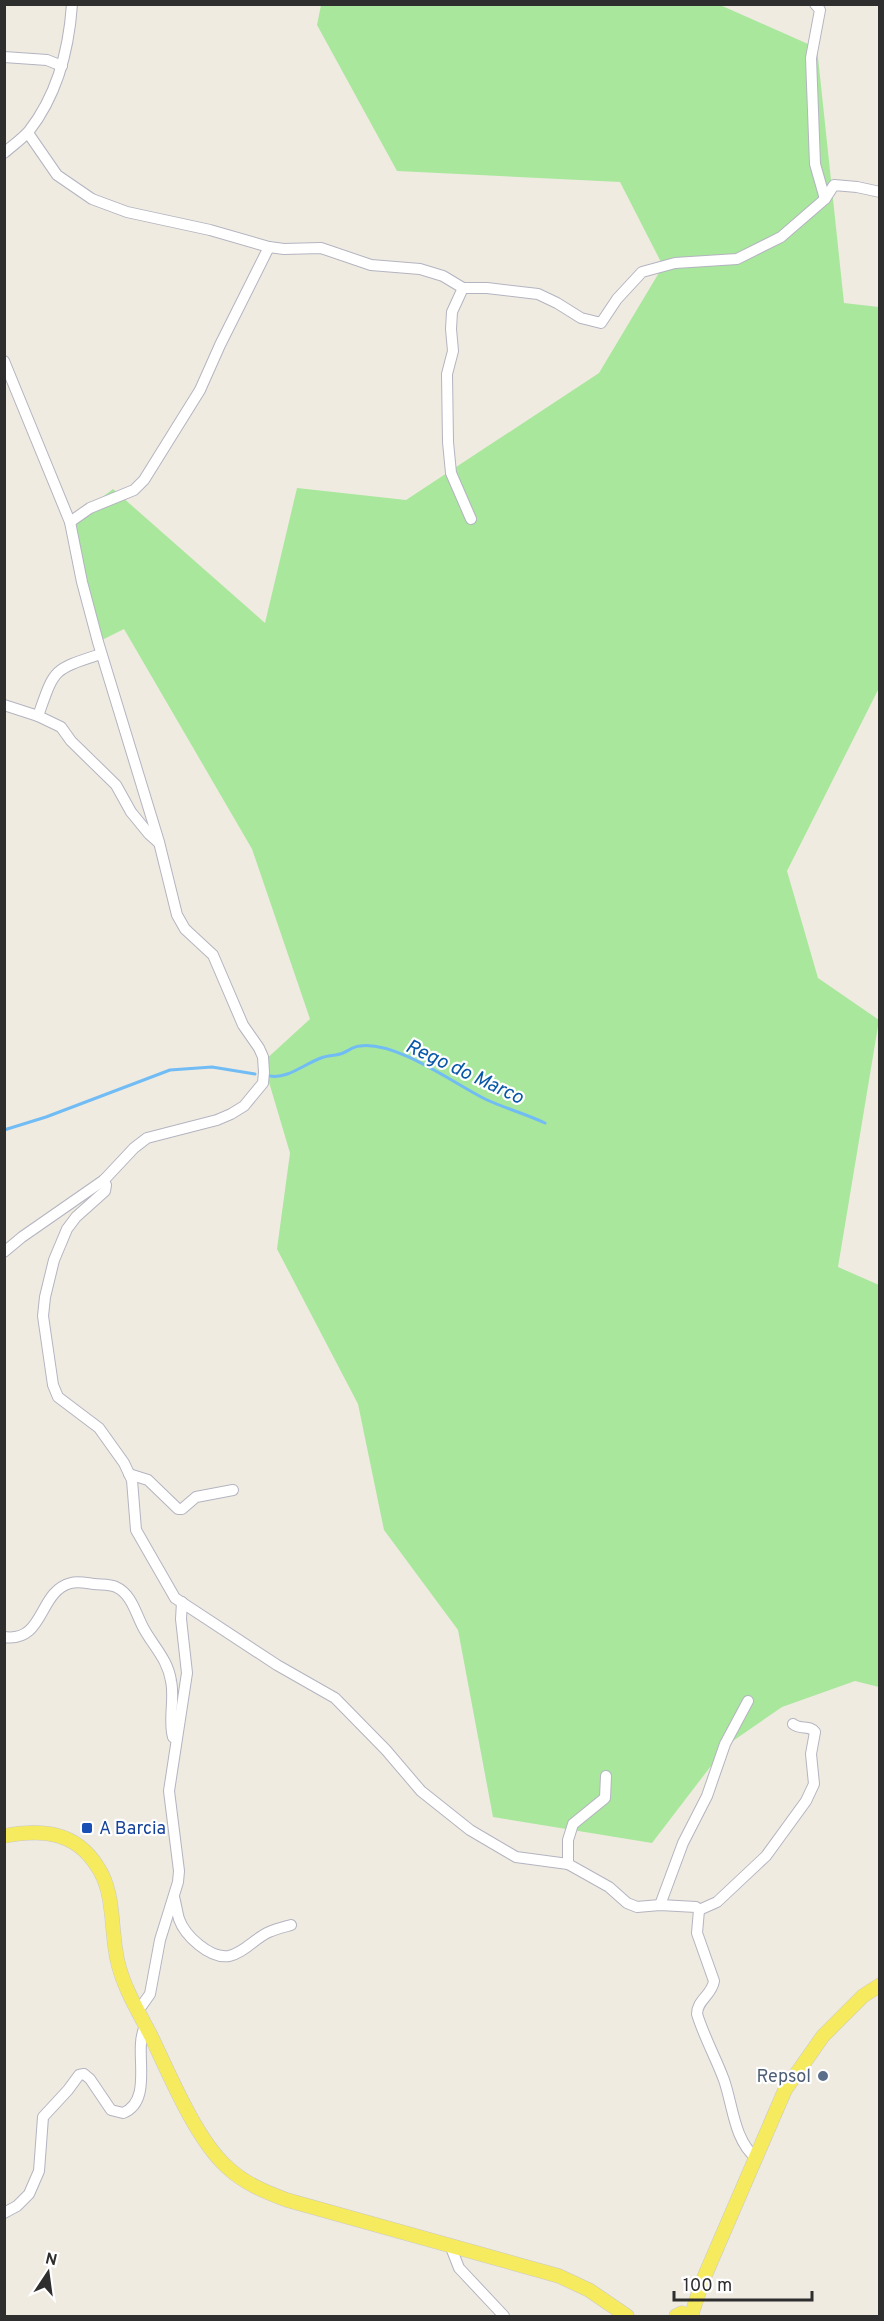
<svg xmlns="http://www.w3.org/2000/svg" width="884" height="2321" font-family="Overpass,sans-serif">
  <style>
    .green { fill: #a9e79c }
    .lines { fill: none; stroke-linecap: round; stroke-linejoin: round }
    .stream { stroke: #71bcf4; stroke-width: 3 }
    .minor-casing { stroke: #b4b4c1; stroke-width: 12 }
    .major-casing { stroke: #c9c9c9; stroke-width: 15 }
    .minor { stroke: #fff; stroke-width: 10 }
    .major { stroke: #f6eb5f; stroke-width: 14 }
    .transit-dot { fill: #1a4fb4; stroke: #fff; stroke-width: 2 }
    .service-dot { fill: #5c6f8a; stroke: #fff; stroke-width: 2 }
    .labels { text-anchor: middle; stroke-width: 4.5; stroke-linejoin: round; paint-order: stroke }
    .transit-label { font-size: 18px; fill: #164399; stroke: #fff; text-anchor: start }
    .service-label { font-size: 18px; fill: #4e5e75; stroke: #fff; text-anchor: end }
    .water-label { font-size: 20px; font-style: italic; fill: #0957a7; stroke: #fff }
  </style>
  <rect width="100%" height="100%" fill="#efebe1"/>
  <polygon class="green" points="321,5 720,5 817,48 844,303 879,307 880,686 787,871 818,978 879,1020 838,1267 879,1285 879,1687 855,1681 782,1707 727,1745 652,1843 493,1817 458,1630 384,1530 358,1404 277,1249 290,1153 263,1062 310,1019 252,849 124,629 98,642 70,522 113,489 265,623 297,488 406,500 599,373 663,266 620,182 397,171 317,25"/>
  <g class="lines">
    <g class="stream">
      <path d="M270 1076C288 1079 304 1064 321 1058 328 1055 336 1056 343 1053 348 1051 354 1046 360 1046 396 1041 453 1083 485 1099 504 1108 526 1114 545 1123"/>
      <polyline points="4,1130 46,1117 170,1070 212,1067 255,1074"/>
    </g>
    <g class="minor-casing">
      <g id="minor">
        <polyline points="815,4 820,10 811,58 815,164 825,199"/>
        <polyline points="4,57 47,60 62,66"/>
        <polyline points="28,133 57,175 92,199 127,212 210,230 269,247 284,249 321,248 371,265 420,269 443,276 463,288 487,288 538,294 557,303 581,318 601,323 617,299 642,272 675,263 737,259 781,237 825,199 834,185 857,187 880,192"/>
        <path d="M4 153C12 146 22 139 29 131 57 95 69 49 72 4"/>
        <polyline points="463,288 452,312 451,329 453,351 447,374 448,442 451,473 471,519"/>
        <polyline points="4,361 70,522 82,582 98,642 159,842 177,915 185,929 213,955 243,1025 259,1048 263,1057 264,1072 263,1083 244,1106 231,1114 217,1120 147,1138 134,1148 104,1180 22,1237 4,1252"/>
        <polyline points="70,522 90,508 134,490 144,480 200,390 220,345 269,247"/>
        <path d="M4 705 38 716C55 668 52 670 101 654"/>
        <polyline points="38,716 61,727 71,741 116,785 131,812 149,834 158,842"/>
        <path d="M104 1180 106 1185 105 1191 76 1217 67 1229 54 1260 45 1297 43 1316 53 1385 58 1397 99 1428 124 1463 132 1480 136 1530 175 1598 277 1665 335 1698 386 1750 421 1791 470 1830 516 1857 568 1864 609 1887 627 1903 637 1907 660 1905 696 1907 699 1910 697 1933 714 1981C712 1995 697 2000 697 2014 704 2037 716 2058 724 2080 733 2106 734 2140 756 2158"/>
        <polyline points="129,1474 148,1480 178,1509 182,1509 196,1497 233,1490"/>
        <path d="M4 1637C45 1643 38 1591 71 1583 78 1581 86 1583 94 1584 101 1585 109 1584 116 1587 132 1594 136 1615 144 1629 154 1647 168 1660 171 1681 175 1699 168 1720 173 1737"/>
        <polyline points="568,1864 568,1840 573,1824 605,1798 606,1776"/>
        <path d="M174 1897C176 1904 177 1912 179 1919 185 1936 210 1959 229 1956 244 1953 255 1938 269 1932 276 1929 284 1927 291 1925"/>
        <polyline points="660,1905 683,1843 707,1796 725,1744 748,1701"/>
        <path d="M699 1910 717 1902 766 1856 806 1801 814 1784 811 1754 815 1732C810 1725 800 1730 793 1724"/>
        <polyline points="138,2011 150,1994 160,1940 178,1882 179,1871 169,1791 187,1673 181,1619 182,1602"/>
        <path d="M4 2213 17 2206 29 2194 39 2171 43 2117 68 2090 79 2075 84 2074 90 2079 111 2110 123 2113C149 2103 139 2065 141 2043 141 2037 143 2031 145 2025"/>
        <polyline points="450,2245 459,2268 504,2316"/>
      </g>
    </g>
    <g class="major-casing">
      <g id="major">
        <path d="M4 1836C41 1829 75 1831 97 1866 116 1893 110 1932 118 1963 124 1988 138 2011 150 2034 169 2073 195 2138 227 2167 244 2183 265 2192 287 2200L559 2276 589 2290 627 2316"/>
        <polyline points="676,2316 682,2313"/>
        <polyline points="691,2316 703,2280 785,2090 823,2036 863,1996 880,1985"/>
      </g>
    </g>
    <use href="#minor" class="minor"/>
    <use href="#major" class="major"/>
  </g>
  <rect class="transit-dot" x="81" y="1822" width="12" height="12" rx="3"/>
  <circle class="service-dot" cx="823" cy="2076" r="6"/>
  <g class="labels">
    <g class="transit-label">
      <text x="99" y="1834">A Barcia</text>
    </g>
    <g class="service-label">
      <text x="811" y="2082">Repsol</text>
    </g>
    <g class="water-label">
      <text transform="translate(465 1071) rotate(25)" y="7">Rego do Marco</text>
    </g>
  </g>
  <rect width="884" height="2321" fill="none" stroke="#2e2e2e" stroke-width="12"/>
  <g transform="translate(48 2273) rotate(13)" stroke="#ffffff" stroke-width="4.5" paint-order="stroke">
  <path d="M0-4.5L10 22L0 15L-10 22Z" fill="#2e2e2e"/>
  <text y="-9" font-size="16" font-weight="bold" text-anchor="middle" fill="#2e2e2e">N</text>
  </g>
  <path d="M674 2291v9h138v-9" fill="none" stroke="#2e2e2e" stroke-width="3"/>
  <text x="683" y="2291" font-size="18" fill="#2e2e2e" stroke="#ffffff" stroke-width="4.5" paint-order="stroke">100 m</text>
</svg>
